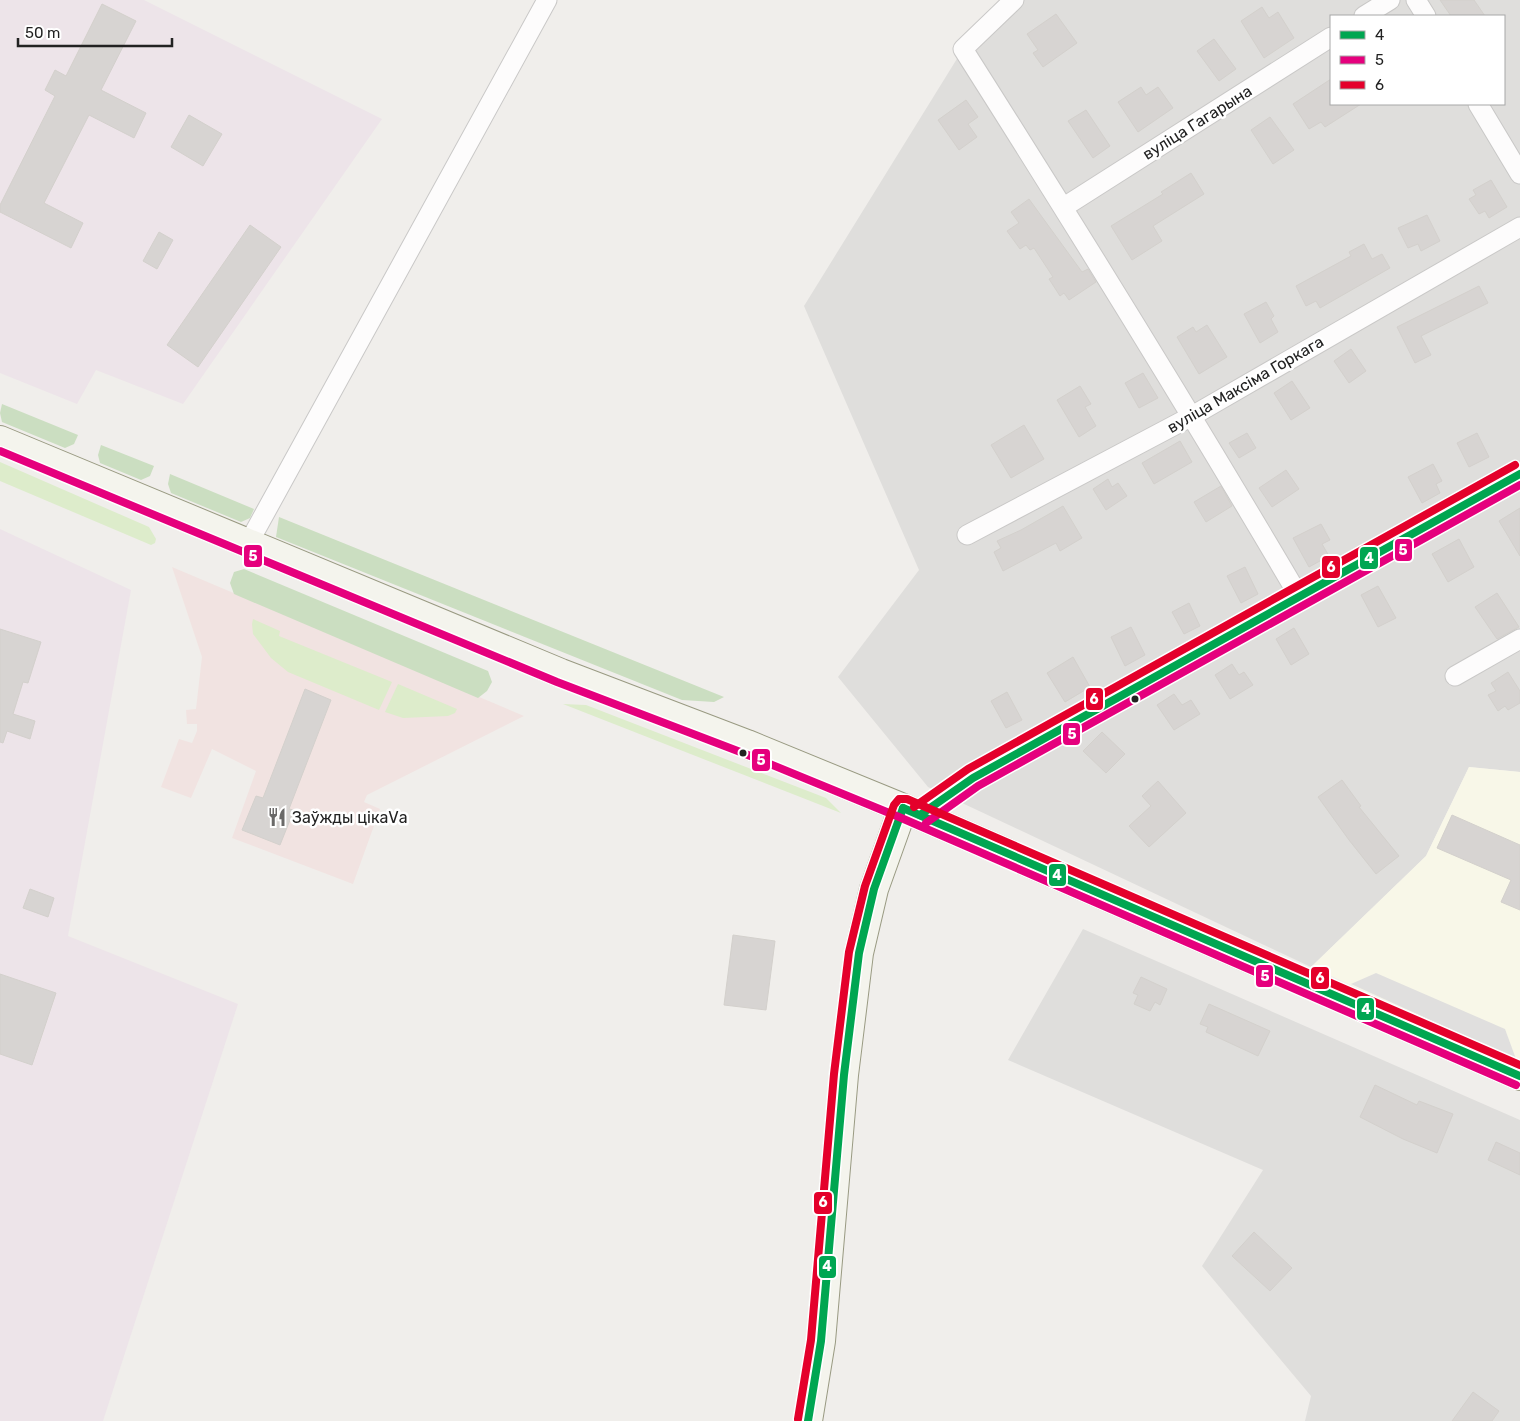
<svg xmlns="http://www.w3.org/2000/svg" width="1520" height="1421" font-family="Rubik,sans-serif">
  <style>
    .residential { fill: #dfdedc; fill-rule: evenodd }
    .commercial { fill: #f1e3e1 }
    .industrial { fill: #ede4e9 }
    .education { fill: #f8f7e8 }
    .grass { fill: #ddeccb }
    .forest { fill: #cbdec1 }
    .parking { fill: #e0dfde }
    .building { fill: #d7d4d2; stroke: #d3d0cc }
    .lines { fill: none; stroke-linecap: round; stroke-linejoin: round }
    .street-casing { stroke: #c9c8c7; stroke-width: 21 }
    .secondary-casing { stroke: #999a82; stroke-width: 30 }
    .street { stroke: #fdfcfc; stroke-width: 19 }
    .secondary { stroke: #f4f4ed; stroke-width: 28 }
    .bus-1-casing { stroke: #fff; stroke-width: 11 }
    .bus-2-casing { stroke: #fff; stroke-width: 11 }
    .bus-3-casing { stroke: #fff; stroke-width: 11 }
    .bus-1 { stroke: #00a651; stroke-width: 8 }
    .bus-2 { stroke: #e5007d; stroke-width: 8 }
    .bus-3 { stroke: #e4002b; stroke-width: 8 }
    .bus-dot { fill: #222; stroke: #fff; stroke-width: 2 }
    .labels { text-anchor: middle; stroke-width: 5; stroke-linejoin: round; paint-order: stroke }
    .street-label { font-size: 16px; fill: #222; stroke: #fff }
    .poi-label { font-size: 16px; fill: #222; stroke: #fff; text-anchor: start }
    .line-badge { stroke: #fff; stroke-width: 2 }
    .badge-label { font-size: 14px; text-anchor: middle; font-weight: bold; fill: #fff }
  </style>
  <rect width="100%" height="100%" fill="#f0eeeb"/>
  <g class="residential">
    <path d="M1014 0H1520V772L1469 767 1426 856 1311 967 928 787 838 677 919 570 804 306 963 49ZM1331 16H1504V104H1331Z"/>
    <polygon points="1083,929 1520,1120 1520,1421 1305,1421 1311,1396 1202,1266 1263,1170 1008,1060"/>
  </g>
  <polygon class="commercial" points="172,567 524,716 367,795 364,802 380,809 353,884 232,838 256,771 212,749 191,798 161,787 179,739 192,743 197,731 197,724 187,724 186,710 196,709 202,657"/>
  <g class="industrial">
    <polygon points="0,0 144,0 382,119 183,404 96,370 77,404 0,373"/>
    <polygon points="0,529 131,590 68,936 238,1004 103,1421 0,1421"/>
  </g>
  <polygon class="education" points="1469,767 1520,772 1520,1059 1516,1059 1311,967 1426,856"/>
  <g class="grass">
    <polygon points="0,462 149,527 156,539 155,543 151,545 0,481"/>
    <polygon points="253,619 280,631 279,636 392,682 379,710 288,672 271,658 253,634 252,624"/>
    <polygon points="398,684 457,709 455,713 448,716 403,718 385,712"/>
    <polygon points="563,704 586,705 826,798 841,813"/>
  </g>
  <g class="forest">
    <polygon points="2,404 78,435 74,444 65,448 2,422 0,413"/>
    <polygon points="101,445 154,466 150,476 141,480 100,463 98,455"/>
    <polygon points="170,474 254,509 250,518 241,522 171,493 168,484"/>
    <polygon points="279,517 724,697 714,702 682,700 276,537"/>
    <polygon points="244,569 488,671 492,682 487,691 478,698 234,594 230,583 234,572"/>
  </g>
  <polygon class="parking" points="1376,973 1505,1029 1516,1059 1351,984"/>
  <g class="building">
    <polygon points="1440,0 1474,0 1485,16 1451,16"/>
    <polygon points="102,4 136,21 101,90 146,113 134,138 89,115 44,203 83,223 71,248 0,212 0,205 55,96 45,90 55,70 66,76"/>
    <polygon points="1262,7 1269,18 1278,12 1294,38 1264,58 1241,21"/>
    <polygon points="1056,14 1077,43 1043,67 1033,53 1038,50 1027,34"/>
    <polygon points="1214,39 1236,69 1219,81 1197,51"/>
    <polygon points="1331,79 1331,104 1361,104 1325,127 1321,122 1309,129 1293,104"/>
    <polygon points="1141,87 1146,95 1158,87 1173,108 1138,132 1118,102"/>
    <polygon points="966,100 978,117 968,124 977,137 959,150 938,120"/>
    <polygon points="1086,110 1110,146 1093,158 1068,121"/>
    <polygon points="189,115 222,134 203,166 171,147"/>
    <polygon points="1270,117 1294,150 1273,164 1251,130"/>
    <polygon points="1191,173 1204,194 1153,226 1162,241 1132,260 1111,226 1163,194 1161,192"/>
    <polygon points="1491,180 1507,207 1489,218 1485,211 1479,214 1469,199 1476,195 1473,190"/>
    <polygon points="1029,199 1082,272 1088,269 1096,282 1069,300 1064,293 1060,296 1049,279 1053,277 1034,248 1030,250 1026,245 1020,249 1007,231 1019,223 1011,212"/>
    <polygon points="1427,215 1440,241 1421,251 1418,244 1408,248 1398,228"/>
    <polygon points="250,225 281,247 198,367 167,345"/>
    <polygon points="159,232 173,240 157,269 143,261"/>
    <polygon points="1364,244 1372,259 1382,254 1390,268 1320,308 1316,301 1306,306 1296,286 1351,256 1349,252"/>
    <polygon points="1479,286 1488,303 1421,336 1431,355 1415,363 1397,327"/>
    <polygon points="1266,302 1274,316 1271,319 1278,332 1260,343 1244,314"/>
    <polygon points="1207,325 1227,357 1199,374 1177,337 1193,327 1196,332"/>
    <polygon points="1351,349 1366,371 1349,383 1334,361"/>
    <polygon points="1143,373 1158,398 1139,408 1125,383"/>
    <polygon points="1292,381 1310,408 1291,420 1274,393"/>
    <polygon points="1080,386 1091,404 1085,407 1096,426 1079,437 1057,400"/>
    <polygon points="1024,425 1044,459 1011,478 991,445"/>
    <polygon points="1247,433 1256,448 1239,458 1229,443"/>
    <polygon points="1477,433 1489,457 1469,467 1457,443"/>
    <polygon points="1180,441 1192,462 1154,484 1142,463"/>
    <polygon points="1433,464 1442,481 1436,484 1440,493 1422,503 1408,477"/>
    <polygon points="1286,470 1299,489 1272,507 1259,488"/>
    <polygon points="1108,479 1112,487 1118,483 1127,496 1106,510 1093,489"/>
    <polygon points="1221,486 1232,506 1206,522 1194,502"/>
    <polygon points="1063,506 1082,538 1060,551 1056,543 1003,571 994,552 1001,548 997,541 1021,530"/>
    <polygon points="1520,508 1520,556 1499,521"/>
    <polygon points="1321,524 1330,540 1322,544 1329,556 1309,567 1293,538"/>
    <polygon points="1459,539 1474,567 1448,582 1432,554"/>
    <polygon points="1245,567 1258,594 1241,603 1227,576"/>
    <polygon points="1378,586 1396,618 1378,627 1361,595"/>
    <polygon points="1497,593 1519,627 1497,639 1475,607"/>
    <polygon points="1189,603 1200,626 1184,634 1172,612"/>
    <polygon points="1131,627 1145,655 1125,666 1111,637"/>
    <polygon points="1294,628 1309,654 1291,665 1276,639"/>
    <polygon points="0,629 41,642 28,683 23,682 13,714 35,721 30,739 7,731 3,743 0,742"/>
    <polygon points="1073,657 1090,687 1065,702 1047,673"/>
    <polygon points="1232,664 1239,675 1244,672 1253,685 1230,699 1215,675"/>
    <polygon points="1508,672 1520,691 1520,703 1508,710 1505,706 1498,711 1488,695 1496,691 1491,683"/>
    <polygon points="305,689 331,700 289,809 294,810 280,845 242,830 256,796 263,798"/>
    <polygon points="1007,692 1022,720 1006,728 991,701"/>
    <polygon points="1174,694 1182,705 1191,700 1200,714 1174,730 1157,705"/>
    <polygon points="1102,732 1125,754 1106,773 1083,751"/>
    <polygon points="1342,780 1361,806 1359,807 1399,856 1376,874 1349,840 1318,797"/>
    <polygon points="1158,781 1186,813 1149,847 1129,826 1151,806 1142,796"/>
    <polygon points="1452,815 1520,845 1520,910 1501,902 1511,880 1437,848"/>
    <polygon points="30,889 54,898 48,917 23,908"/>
    <polygon points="733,935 775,941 766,1010 724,1005"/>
    <polygon points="0,974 56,993 32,1065 0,1054"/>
    <polygon points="1141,977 1167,989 1160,1005 1155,1002 1150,1011 1134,1004 1138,995 1133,993"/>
    <polygon points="1209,1004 1270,1031 1258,1056 1206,1032 1208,1027 1200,1024"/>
    <polygon points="1375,1085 1417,1105 1419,1101 1453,1114 1437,1153 1403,1139 1360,1117"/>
    <polygon points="1496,1142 1520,1153 1520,1175 1488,1160"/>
    <polygon points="1254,1232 1292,1268 1270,1291 1232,1256"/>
    <polygon points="1473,1392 1499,1411 1492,1421 1452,1421"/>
  </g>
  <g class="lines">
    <g class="street-casing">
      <g id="street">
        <path d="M1014 0 963 49C1078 230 1191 413 1300 598"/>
        <polyline points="1416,0 1426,16"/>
        <polyline points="1364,16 1390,0"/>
        <polyline points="1478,104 1520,174"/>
        <polyline points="1064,207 1331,37"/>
        <polyline points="967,535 1192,416 1520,227"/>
        <polyline points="249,542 547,0"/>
        <polyline points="1455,676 1520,639"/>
        <polyline points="920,815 973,778 1520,474"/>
      </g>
    </g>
    <g class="secondary-casing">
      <g id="secondary">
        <polyline points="0,440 561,673 747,744 903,808 1520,1076"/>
        <polyline points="808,1421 821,1341 844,1075 859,953 874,889 903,808"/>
      </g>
    </g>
    <use href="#street" class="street"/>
    <use href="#secondary" class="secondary"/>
    <g class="bus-1-casing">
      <g id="bus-1">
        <polyline points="903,808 1520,1076"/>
        <polyline points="920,815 973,778 1520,474"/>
        <polyline points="808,1421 821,1341 844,1075 859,953 874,889 903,808"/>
      </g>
    </g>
    <g class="bus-2-casing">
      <g id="bus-2">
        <polyline points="0,451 557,682 743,753 899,817 1516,1085"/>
        <polyline points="926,823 978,786 1520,485"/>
      </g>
    </g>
    <g class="bus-3-casing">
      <g id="bus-3">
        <polyline points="914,807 968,769 1515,465"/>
        <polyline points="798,1419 811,1340 834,1074 849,952 865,886 894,805 899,799 907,799 1520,1065"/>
      </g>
    </g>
    <use href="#bus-1" class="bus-1"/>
    <use href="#bus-2" class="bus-2"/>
    <use href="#bus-3" class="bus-3"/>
  </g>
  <defs>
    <g id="restaurant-bare" transform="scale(1.5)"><path d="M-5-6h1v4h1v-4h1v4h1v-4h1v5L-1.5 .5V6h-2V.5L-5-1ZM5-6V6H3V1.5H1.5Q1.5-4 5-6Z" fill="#6a6968" stroke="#fff" stroke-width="2.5" paint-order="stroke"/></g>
  </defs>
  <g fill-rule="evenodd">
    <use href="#restaurant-bare" x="277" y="817"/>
  </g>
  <g class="bus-dot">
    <circle cx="1135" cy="699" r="4.5"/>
    <circle cx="743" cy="753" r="4.5"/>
  </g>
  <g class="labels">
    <g class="street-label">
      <text transform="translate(1197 122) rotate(-32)" y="6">вуліца Гагарына</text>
      <text transform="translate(1245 384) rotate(-30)" y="6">вуліца Максіма Горкага</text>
    </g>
    <g class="poi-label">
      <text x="292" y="823">Заўжды цікаVа</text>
    </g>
  </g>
  <g class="line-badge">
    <rect x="1394" y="538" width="19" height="24" rx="5" fill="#e5007d"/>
    <rect x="243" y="544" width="20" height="24" rx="5" fill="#e5007d"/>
    <rect x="1359" y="546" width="20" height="24" rx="5" fill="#00a651"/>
    <rect x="1321" y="555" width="20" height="24" rx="5" fill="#e4002b"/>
    <rect x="1085" y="687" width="19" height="24" rx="5" fill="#e4002b"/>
    <rect x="1062" y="722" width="19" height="24" rx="5" fill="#e5007d"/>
    <rect x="751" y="748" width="20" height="24" rx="5" fill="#e5007d"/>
    <rect x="1048" y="863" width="19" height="24" rx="5" fill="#00a651"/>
    <rect x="1255" y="964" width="19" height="24" rx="5" fill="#e5007d"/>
    <rect x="1310" y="966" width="20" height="24" rx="5" fill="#e4002b"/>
    <rect x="1356" y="997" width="19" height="24" rx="5" fill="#00a651"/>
    <rect x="813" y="1191" width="20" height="24" rx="5" fill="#e4002b"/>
    <rect x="818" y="1255" width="19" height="24" rx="5" fill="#00a651"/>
  </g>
  <g class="badge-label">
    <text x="1403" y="555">5</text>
    <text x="253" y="561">5</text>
    <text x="1369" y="563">4</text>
    <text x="1331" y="572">6</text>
    <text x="1094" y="704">6</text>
    <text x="1072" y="739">5</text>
    <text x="761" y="765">5</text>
    <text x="1057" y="880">4</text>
    <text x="1265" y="981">5</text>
    <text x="1320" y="983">6</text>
    <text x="1366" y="1014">4</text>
    <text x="823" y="1207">6</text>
    <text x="827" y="1271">4</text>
  </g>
  <rect x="1330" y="15" width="175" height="90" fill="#ffffff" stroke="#a7a7a7"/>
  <rect x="1340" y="31" width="25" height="8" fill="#00a651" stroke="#a7a7a7"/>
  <text x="1375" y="40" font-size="15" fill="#222222">4</text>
  <rect x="1340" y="56" width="25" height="8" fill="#e5007d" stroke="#a7a7a7"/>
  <text x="1375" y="65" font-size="15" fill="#222222">5</text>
  <rect x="1340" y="81" width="25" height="8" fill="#e4002b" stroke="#a7a7a7"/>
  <text x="1375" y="90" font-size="15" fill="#222222">6</text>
  <path d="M18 38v8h154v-8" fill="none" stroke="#222222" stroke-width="2.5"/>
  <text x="25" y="38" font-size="15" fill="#222222" stroke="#ffffff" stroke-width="4" paint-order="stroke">50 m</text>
</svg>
